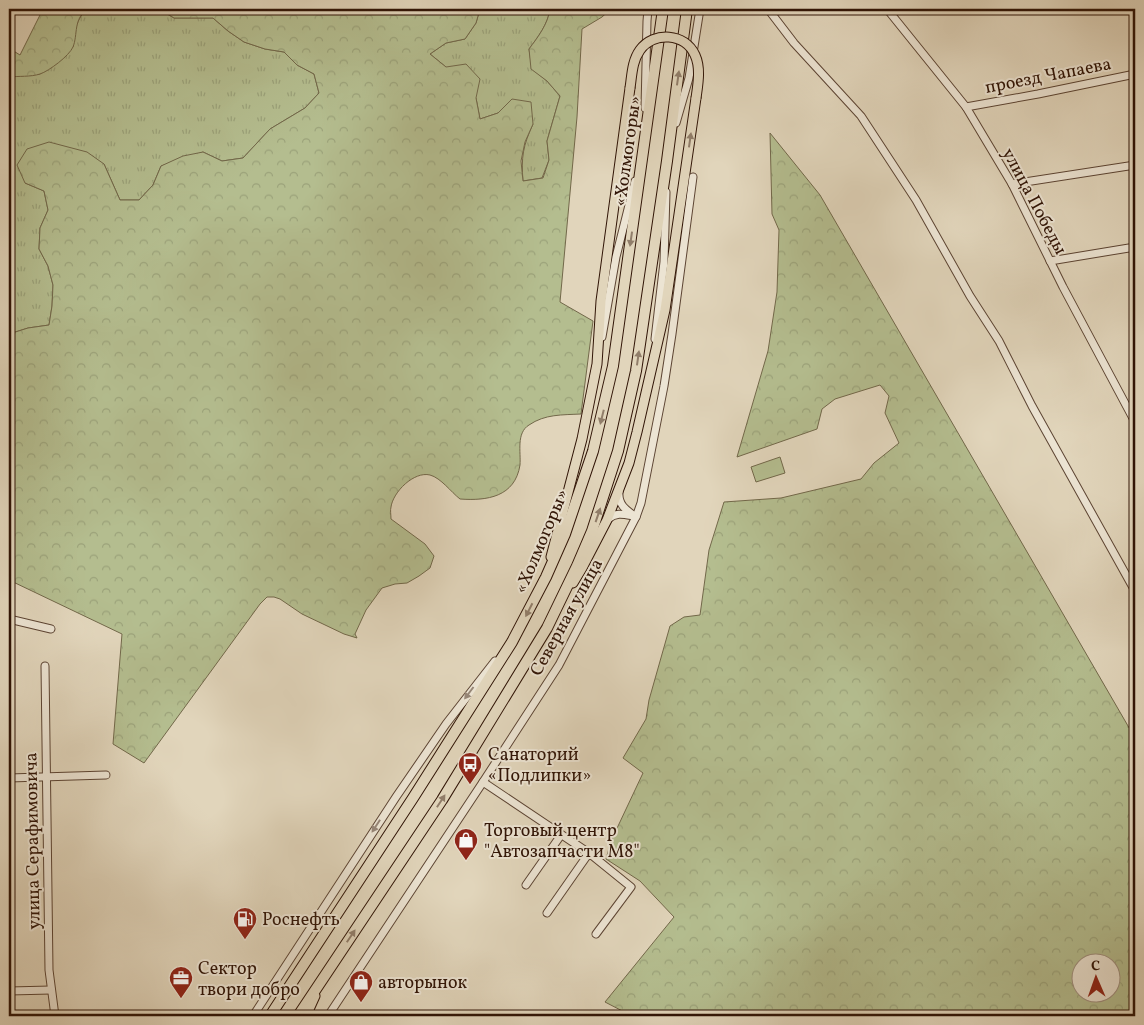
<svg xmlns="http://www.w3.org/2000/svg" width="1144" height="1025" font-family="Vollkorn,serif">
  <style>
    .grass { fill: url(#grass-tufts); stroke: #72684a }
    .forest { fill: url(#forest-crowns); stroke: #72684a; fill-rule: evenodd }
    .pitch { fill: #b4bd8f; stroke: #72684a }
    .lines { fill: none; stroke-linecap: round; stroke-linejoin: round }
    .minor-casing { stroke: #5c4433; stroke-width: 9 }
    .major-casing { stroke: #301406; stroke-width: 11 }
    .highway-casing { stroke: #301406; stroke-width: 12 }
    .minor { stroke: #ece4d3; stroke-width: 7 }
    .major { stroke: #e1d5bb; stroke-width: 9 }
    .highway { stroke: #e1d5bb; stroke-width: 10 }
    .major-bridge-casing { stroke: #301406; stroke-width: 11; stroke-linecap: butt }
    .major-bridge { stroke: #e1d5bb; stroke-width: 9 }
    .oneway { fill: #917e6a }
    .oneway2 { fill: #978677 }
    .labels { text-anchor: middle; stroke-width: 4; stroke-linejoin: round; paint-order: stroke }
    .street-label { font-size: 18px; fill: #301406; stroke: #ece4d3 }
    .poi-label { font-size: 18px; fill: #301406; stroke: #ece4d3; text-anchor: start }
  </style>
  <defs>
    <pattern id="grass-tufts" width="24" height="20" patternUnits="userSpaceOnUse" patternTransform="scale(1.25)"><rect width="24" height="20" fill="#b4bd8f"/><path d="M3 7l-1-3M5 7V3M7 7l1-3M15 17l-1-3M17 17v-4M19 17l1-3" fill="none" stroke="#9ba27a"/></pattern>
    <pattern id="forest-crowns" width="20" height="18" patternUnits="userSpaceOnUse" patternTransform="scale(1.25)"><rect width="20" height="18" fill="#b4bd8f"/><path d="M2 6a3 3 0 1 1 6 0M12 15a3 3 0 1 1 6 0" fill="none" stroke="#9ba27a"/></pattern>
  </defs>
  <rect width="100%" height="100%" fill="#e1d5bb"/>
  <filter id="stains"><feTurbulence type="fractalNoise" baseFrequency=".004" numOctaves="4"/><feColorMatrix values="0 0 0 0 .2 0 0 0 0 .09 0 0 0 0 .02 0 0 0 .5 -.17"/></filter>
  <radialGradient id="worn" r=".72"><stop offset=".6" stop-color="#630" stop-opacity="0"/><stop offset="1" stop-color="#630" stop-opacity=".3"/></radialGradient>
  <g class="grass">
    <path d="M88 9H159L174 18H213L228 31 244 42 265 49 284 52 297 65 314 74 319 93 305 108 270 129 243 158 222 161 203 152 161 166 153 185 139 200H120L104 164 25 183 44 191 48 210 40 228 39 249 48 266 53 285 52 306 49 325 28 328 9 334V77L40 74 73 47C74 34 76 17 88 9Z"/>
    <path d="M480 9H550C548 24 538 37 529 49L532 69 547 81 560 96 547 141 549 160 542 178 523 181C521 157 523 146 533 124L512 99 498 113 480 119 476 98 446 67 430 54 446 43 465 39 476 23Z"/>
  </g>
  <g class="forest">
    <path d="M43 9H88C73 18 78 35 73 47 69 56 49 71 40 74 31 77 18 76 9 77V39L12 50 20 55Z"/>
    <path d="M159 9H480L476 23 465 39 446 43 430 54 446 67 466 64 480 79 476 98 480 119 498 113 512 99 531 102 533 124 525 142 521 161 523 181 543 178 549 160 547 141 560 96 547 81 531 69 529 49C538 37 548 24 550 9H611L602 17 582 29 577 117 560 302 593 321 581 414C562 415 545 414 529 425 516 433 521 452 520 465 515 497 487 501 460 499 451 492 441 478 430 475 414 471 393 492 391 507 390 510 391 515 391 519L425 544 434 556 430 568 419 576 407 583 395 584 382 588 366 610 355 634 357 638 344 634 302 614 280 599 274 597H267L260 604 144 763 113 744 122 634 9 580V334L28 328 49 325 52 306 53 285 48 266 39 249 40 228 48 210 44 191 25 183 17 165 27 149 49 142 87 152 104 164 120 200H139L153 185 161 166 183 156 203 152 222 161 243 158 270 129 305 108 319 93 314 74 297 65 284 52 265 49 244 42 228 31 213 18H174Z"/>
    <path d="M770 133 820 195 1135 738V1016H803L801 1012 793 1016H632L605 1002 674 917 640 881 606 859 611 841 643 773 623 758 646 719 649 700 670 626 684 617 700 615 709 550 724 502 781 498 861 479 874 463 899 443 885 413 889 396 880 385 835 399 822 409 817 429 737 457 768 351 777 292 779 230 772 214ZM1082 962H1112V992H1082Z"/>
  </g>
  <polygon class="pitch" points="780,457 785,473 756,482 751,467"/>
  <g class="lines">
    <g class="minor-casing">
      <g id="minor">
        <polyline points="768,9 794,43 861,116 916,200 970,296 999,341 1032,406 1135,591"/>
        <polyline points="887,9 966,107 1012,184 1063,287 1135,422"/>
        <polyline points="966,107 1038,94 1135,74"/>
        <polyline points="645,108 647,21 648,9"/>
        <polyline points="676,123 689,78 700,9"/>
        <polyline points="1012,184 1135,165"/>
        <polyline points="1050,261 1135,247"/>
        <polyline points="602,337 616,257 635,181"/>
        <polyline points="655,339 664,262 666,192"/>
        <path d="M619 492C618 505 626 510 636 517"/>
        <path d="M608 519C616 512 623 514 633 516"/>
        <polyline points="9,619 51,629"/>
        <polyline points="45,666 49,970 55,1016"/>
        <polyline points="9,778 106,775"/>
        <polyline points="483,782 589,853 631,887 596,934"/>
        <polyline points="526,885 561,835"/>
        <polyline points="547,913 589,853"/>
        <polyline points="9,991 51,990"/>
        <polyline points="253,1016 396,797 446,724 495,661"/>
        <polyline points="328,1016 483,782 559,665 636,517 641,503 664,386 672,334 693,177"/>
      </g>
    </g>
    <g class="major-casing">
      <g id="major">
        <polyline points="551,557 582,439 597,364 601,301 630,88"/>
        <polyline points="573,583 582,568 607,520 629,463 637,432 665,310 696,98"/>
        <polyline points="306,1016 315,996"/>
      </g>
    </g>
    <g class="highway-casing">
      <g id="highway">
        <polyline points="270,1016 413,798 512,642 546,577 565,534 593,451 613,366 663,9"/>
        <polyline points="298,1016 442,800 547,628 577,566 592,531 618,451 636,371 667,161 687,9"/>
      </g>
    </g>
    <use href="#minor" class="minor"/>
    <use href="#major" class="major"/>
    <use href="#highway" class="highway"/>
    <g class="major-bridge-casing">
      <path id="major-bridge" d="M630 88C632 75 632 61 640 50 654 31 685 33 695 55 701 68 698 84 696 98"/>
    </g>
    <use href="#major-bridge" class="major-bridge"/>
  </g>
  <defs><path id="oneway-solid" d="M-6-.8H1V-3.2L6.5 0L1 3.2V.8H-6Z" transform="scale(1.25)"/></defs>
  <g class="oneway">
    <use href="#oneway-solid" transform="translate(678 78) rotate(-82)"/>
    <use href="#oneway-solid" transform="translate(690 140) rotate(-82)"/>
    <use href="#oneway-solid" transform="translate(631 239) rotate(98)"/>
    <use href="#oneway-solid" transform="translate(638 358) rotate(-82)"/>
    <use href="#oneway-solid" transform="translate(602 417) rotate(104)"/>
    <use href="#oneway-solid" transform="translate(598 515) rotate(-71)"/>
    <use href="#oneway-solid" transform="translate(529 610) rotate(117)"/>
    <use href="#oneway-solid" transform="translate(441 801) rotate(-57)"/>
    <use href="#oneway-solid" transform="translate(351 936) rotate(-56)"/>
  </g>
  <g class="oneway2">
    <use href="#oneway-solid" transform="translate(469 693) rotate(127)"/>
    <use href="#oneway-solid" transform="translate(376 826) rotate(123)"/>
  </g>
  <defs>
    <g id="bus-pin" transform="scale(1.25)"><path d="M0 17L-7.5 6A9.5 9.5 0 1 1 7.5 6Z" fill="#8f2418" stroke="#ece4d3"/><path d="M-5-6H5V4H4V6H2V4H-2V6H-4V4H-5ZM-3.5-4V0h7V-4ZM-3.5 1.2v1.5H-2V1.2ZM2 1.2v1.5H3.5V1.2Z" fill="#fff"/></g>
    <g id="shop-pin" transform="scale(1.25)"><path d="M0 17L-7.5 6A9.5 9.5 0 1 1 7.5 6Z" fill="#8f2418" stroke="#ece4d3"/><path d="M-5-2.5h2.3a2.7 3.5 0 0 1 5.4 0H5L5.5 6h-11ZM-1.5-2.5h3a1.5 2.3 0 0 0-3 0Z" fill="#fff"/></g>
    <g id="fuel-pin" transform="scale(1.25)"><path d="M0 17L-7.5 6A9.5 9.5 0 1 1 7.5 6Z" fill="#8f2418" stroke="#ece4d3"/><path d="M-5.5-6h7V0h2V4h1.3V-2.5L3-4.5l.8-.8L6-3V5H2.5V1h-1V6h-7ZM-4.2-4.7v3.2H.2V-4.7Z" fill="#fff"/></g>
    <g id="office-pin" transform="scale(1.25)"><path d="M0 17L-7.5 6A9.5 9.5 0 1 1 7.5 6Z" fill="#8f2418" stroke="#ece4d3"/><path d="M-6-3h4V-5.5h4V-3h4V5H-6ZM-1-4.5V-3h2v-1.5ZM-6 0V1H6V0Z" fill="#fff"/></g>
  </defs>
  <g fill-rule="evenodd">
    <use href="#bus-pin" x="470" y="764"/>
    <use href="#shop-pin" x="466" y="840"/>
    <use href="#fuel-pin" x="245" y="919"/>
    <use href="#office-pin" x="181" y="978"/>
    <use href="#shop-pin" x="361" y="982"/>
  </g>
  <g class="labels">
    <g class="street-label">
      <text transform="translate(1048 75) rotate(-11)" y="6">проезд Чапаева</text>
      <text transform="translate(627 151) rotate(-82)" y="6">«Холмогоры»</text>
      <text transform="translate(1035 201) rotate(62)" y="6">улица Победы</text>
      <text transform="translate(541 541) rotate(-67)" y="6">«Холмогоры»</text>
      <text transform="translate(566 617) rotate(-61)" y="6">Северная улица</text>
      <text transform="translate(32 841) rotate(-91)" y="6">улица Серафимовича</text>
    </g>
    <g class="poi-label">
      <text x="488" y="760">Санаторий<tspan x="488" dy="21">«Подлипки»</tspan></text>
      <text x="484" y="836">Торговый центр<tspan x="484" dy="21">"Автозапчасти М8"</tspan></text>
      <text x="262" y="925">Роснефть</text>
      <text x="198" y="974">Сектор<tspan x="198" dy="21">твори добро</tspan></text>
      <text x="378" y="988">авторынок</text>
    </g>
  </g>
  <rect width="1144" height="1025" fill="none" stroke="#e1d5bb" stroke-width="30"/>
  <rect x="10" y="10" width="1124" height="1005" fill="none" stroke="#301406" stroke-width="2.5"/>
  <rect x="15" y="15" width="1114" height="995" fill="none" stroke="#301406"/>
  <g transform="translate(1096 978) rotate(358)"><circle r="24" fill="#ece4d3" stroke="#a19181"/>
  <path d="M0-4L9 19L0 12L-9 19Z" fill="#8f2418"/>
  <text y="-8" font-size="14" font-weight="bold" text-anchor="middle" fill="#301406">С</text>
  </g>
  <rect width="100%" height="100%" filter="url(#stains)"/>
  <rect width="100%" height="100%" fill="url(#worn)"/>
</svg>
